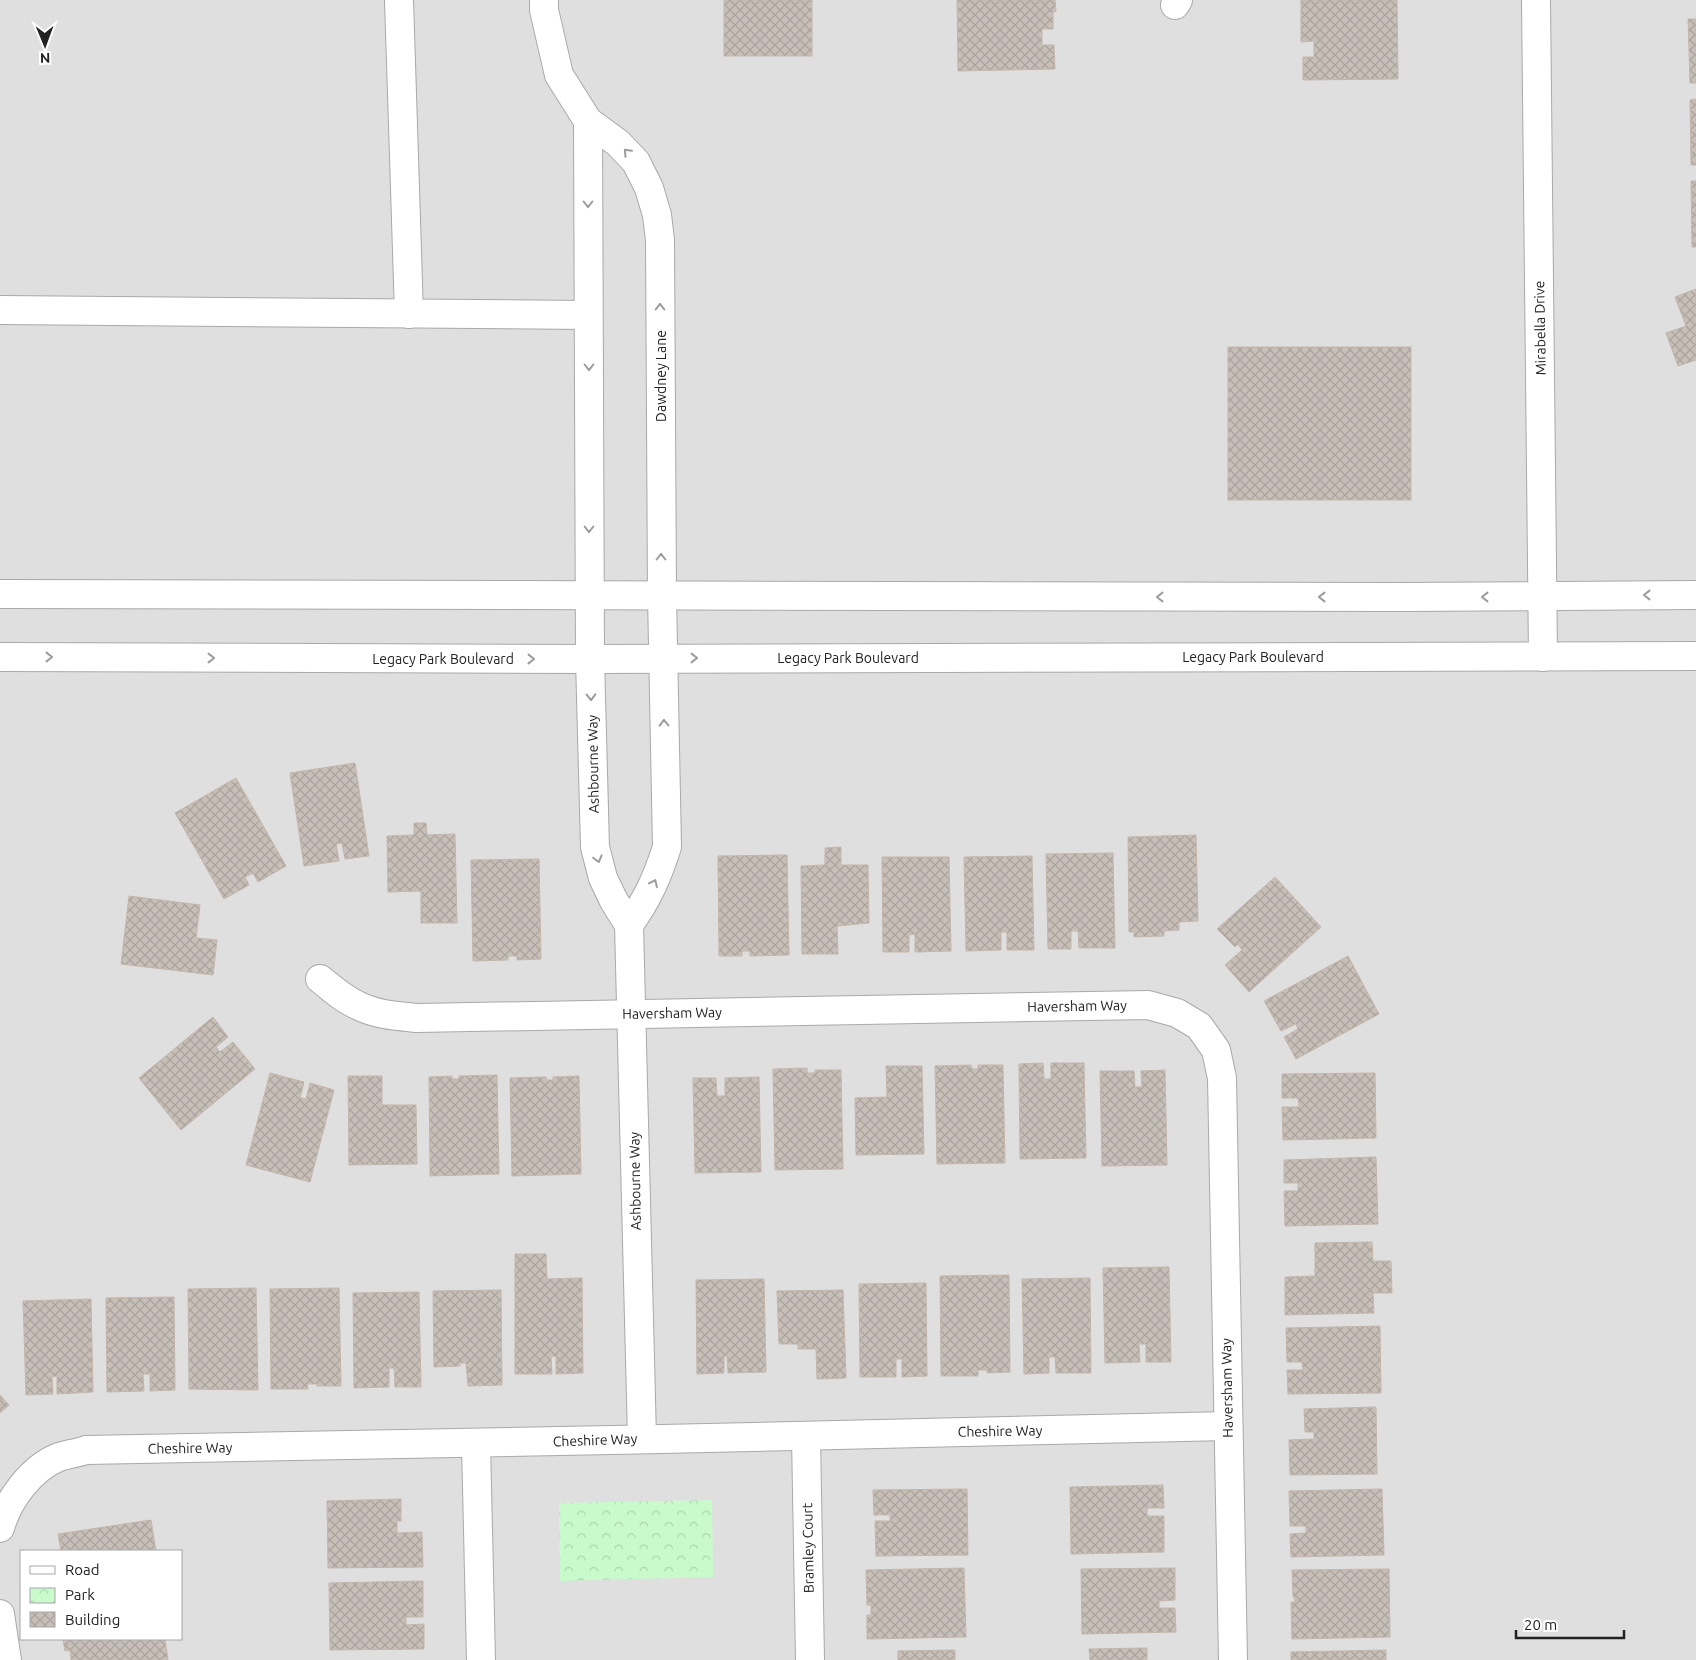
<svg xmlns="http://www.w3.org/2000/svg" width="1696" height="1660" font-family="Ubuntu,sans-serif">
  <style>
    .residential { fill: #e0dfdf; fill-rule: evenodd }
    .park { fill: url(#park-crowns) }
    .building { fill: url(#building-cross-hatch); stroke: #c4b6ab }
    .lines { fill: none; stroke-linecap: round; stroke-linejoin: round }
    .street-casing { stroke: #a9a9a9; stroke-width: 30 }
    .street { stroke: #fff; stroke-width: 28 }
    .oneway { stroke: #9c9c9c }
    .labels { text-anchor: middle; stroke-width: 4; stroke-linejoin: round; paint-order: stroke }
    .street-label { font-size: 14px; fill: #222; stroke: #fff }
  </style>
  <defs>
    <pattern id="park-crowns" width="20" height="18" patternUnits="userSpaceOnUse" patternTransform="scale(1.25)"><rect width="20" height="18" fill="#c8facc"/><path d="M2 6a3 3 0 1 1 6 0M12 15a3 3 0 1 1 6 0" fill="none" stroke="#acd6af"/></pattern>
    <pattern id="building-cross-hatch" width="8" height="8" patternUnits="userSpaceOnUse" patternTransform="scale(1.25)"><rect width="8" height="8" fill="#c7bfb8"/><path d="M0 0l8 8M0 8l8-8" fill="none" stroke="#aba49e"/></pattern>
  </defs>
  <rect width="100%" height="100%" fill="#f2efe9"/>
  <path class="residential" d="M0 0H1696V1660H0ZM21 1551H181V1639H21Z"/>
  <polygon class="park" points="712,1500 713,1577 560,1581 559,1503"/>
  <g class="building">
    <rect x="724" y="0" width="88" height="56"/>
    <polygon points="957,0 1055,0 1056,11 1053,12 1053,29 1042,29 1042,45 1054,45 1055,69 958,71"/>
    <polygon points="1301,0 1397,0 1398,79 1303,80 1303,57 1314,57 1314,41 1301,42"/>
    <polygon points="1688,19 1696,19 1696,83 1690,83"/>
    <polygon points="1696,99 1696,165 1691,165 1690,100"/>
    <polygon points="1691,181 1696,181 1696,247 1692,247"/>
    <polygon points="1696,289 1696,360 1678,366 1666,333 1686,326 1675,297"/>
    <rect x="1228" y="347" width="183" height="153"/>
    <polygon points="355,763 369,856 345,859 342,843 336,844 339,861 304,866 290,773"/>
    <polygon points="236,778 286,866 258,882 253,873 245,877 249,885 224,899 175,813"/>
    <polygon points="414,823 426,823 427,835 455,834 457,923 421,923 421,891 388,892 387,836 414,835"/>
    <polygon points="1196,835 1198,921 1179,922 1179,930 1164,931 1164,936 1134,937 1134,932 1129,932 1128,837"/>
    <polygon points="841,847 841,865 868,865 869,923 837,926 838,954 802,954 801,866 825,865 825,848"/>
    <polygon points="1113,853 1115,948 1079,948 1078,931 1071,931 1071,949 1048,949 1046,854"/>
    <polygon points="787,855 789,955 750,956 750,951 742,951 742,956 719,956 718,856"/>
    <polygon points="1032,856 1034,950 1007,950 1007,932 1001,932 1001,950 966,951 964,857"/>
    <polygon points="882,857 949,857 951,951 915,952 915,934 909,935 909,952 883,952"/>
    <polygon points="539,859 541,959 517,960 517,956 508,956 508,960 473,961 471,860"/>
    <polygon points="1275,877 1321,927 1249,992 1225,965 1242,950 1238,944 1235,947 1217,929"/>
    <polygon points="129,896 200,905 196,938 217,940 213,975 121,964"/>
    <polygon points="1348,956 1379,1014 1296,1059 1284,1037 1298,1029 1296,1024 1281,1031 1264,1001"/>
    <polygon points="213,1017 228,1037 216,1047 220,1052 233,1042 255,1069 181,1130 139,1078"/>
    <polygon points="1043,1063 1044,1079 1051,1079 1051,1063 1084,1063 1086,1158 1020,1159 1019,1064"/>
    <polygon points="971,1065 972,1069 978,1069 978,1065 1003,1065 1005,1163 937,1164 935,1066"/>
    <polygon points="886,1066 922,1066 924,1154 856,1155 855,1098 887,1097"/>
    <polygon points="807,1068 807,1073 815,1073 815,1070 841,1070 843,1169 775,1170 773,1069"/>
    <polygon points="1165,1070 1167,1165 1102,1166 1100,1071 1134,1071 1135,1087 1142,1087 1141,1071"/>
    <polygon points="270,1073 304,1082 300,1098 306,1099 310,1083 334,1090 310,1182 246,1165"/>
    <polygon points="1375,1073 1376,1138 1283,1140 1282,1107 1299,1107 1298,1098 1282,1098 1282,1074"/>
    <polygon points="497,1075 499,1174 430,1176 429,1077 452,1076 452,1079 459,1079 459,1076"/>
    <polygon points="348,1076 382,1076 382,1105 416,1105 417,1164 349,1165"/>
    <polygon points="579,1076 581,1174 512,1176 510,1078 546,1077 547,1080 553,1080 553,1077"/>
    <polygon points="759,1077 761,1172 695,1173 693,1078 716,1078 717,1096 725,1096 725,1078"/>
    <polygon points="1376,1157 1378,1224 1285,1226 1284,1191 1298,1191 1298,1183 1284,1183 1284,1160"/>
    <polygon points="1372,1242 1373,1261 1391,1261 1392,1293 1373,1293 1374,1313 1285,1315 1285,1277 1315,1276 1315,1243"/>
    <polygon points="515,1254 546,1254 547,1279 582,1278 583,1373 556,1374 556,1356 551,1357 552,1374 515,1374"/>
    <polygon points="1169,1267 1171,1362 1146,1362 1146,1344 1139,1344 1140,1362 1105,1363 1103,1268"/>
    <polygon points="1009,1275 1010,1372 987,1373 987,1370 978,1370 978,1376 941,1376 940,1276"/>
    <polygon points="1090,1278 1091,1373 1056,1373 1055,1357 1049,1357 1049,1373 1024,1374 1022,1279"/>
    <polygon points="764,1279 766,1372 728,1373 727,1356 724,1356 724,1373 697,1374 696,1280"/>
    <polygon points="926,1283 927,1376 902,1377 902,1359 896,1359 896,1377 860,1377 859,1284"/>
    <polygon points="256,1288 258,1390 189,1389 188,1289"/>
    <polygon points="339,1288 341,1386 317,1386 317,1384 307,1384 308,1389 271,1389 270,1289"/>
    <polygon points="501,1290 502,1385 468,1386 466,1363 460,1363 460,1366 434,1367 433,1291"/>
    <polygon points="843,1290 846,1378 817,1379 816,1349 798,1349 798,1344 779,1344 777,1291"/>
    <polygon points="419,1292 421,1387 395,1387 394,1368 389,1368 389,1387 354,1388 353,1293"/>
    <polygon points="174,1297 175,1390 150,1391 150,1374 143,1374 144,1391 107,1392 106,1298"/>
    <polygon points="91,1299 93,1392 57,1394 57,1376 52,1377 53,1394 26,1395 23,1301"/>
    <polygon points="1380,1326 1381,1393 1288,1394 1287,1370 1303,1370 1302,1362 1287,1362 1286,1328"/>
    <polygon points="0,1395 9,1405 0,1413"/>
    <polygon points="1376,1407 1377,1474 1290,1475 1289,1440 1314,1439 1314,1432 1305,1432 1304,1409"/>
    <polygon points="1163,1485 1164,1508 1147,1508 1147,1516 1164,1516 1164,1552 1071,1554 1070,1487"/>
    <polygon points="967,1489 968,1555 876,1556 875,1521 890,1521 890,1515 874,1515 873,1490"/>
    <polygon points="1382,1489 1384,1555 1291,1557 1290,1534 1306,1533 1306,1526 1290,1526 1289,1491"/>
    <polygon points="401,1499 401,1521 397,1521 397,1533 422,1532 423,1567 328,1568 327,1501"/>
    <polygon points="151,1520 156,1551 61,1551 58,1534"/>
    <polygon points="964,1568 966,1637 867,1639 867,1615 871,1615 871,1605 867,1605 866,1570"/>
    <polygon points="1175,1568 1175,1600 1159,1601 1159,1608 1175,1608 1176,1632 1082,1634 1081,1569"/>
    <polygon points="1389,1569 1390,1637 1292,1639 1291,1602 1295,1602 1294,1597 1293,1597 1292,1570"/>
    <polygon points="423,1581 423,1617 406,1617 406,1625 424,1624 424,1649 330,1650 329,1583"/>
    <polygon points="63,1639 165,1639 168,1660 71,1660 70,1650 65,1651"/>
    <polygon points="1147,1648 1147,1660 1090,1660 1089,1649"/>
    <polygon points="955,1650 955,1660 898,1660 898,1651"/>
    <polygon points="1386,1650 1386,1660 1291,1660 1291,1652"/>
  </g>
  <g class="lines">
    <g class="street-casing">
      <g id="street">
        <polyline points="399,0 409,314"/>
        <path d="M544 0V10L559 75 588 121 618 143 636 162 649 188 657 215 660 240 662 596 667 847C657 878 648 898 629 925"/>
        <polyline points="1536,0 1543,657"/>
        <polyline points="1175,5 1178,0"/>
        <polyline points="588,121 590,659 595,847 603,878 614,901 629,925 642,1438"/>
        <polyline points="0,310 588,315"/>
        <polyline points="0,594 1402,597 1696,595"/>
        <polyline points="0,657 590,659 1696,656"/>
        <path d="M320 979C332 989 345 1000 359 1006 377 1015 398 1016 417 1018L1148 1005 1177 1013 1199 1026 1216 1050 1222 1078 1233 1660"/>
        <polyline points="806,1436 810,1660"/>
        <polyline points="476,1443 481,1660"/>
        <path d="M0 1528C8 1500 31 1468 59 1457 68 1454 78 1453 86 1450 467 1444 847 1435 1228 1426"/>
        <polyline points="0,1614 7,1660"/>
      </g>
    </g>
    <use href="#street" class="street"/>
  </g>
  <defs><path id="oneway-chevron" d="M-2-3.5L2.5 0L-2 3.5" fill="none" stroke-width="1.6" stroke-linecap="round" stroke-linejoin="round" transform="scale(1.25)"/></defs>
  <g class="oneway">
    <use href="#oneway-chevron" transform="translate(627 152) rotate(-133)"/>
    <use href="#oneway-chevron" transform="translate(588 204) rotate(90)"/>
    <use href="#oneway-chevron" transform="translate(660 307) rotate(-90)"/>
    <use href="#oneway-chevron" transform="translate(589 367) rotate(90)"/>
    <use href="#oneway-chevron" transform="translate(589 529) rotate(90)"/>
    <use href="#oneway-chevron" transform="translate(661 557) rotate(-90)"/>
    <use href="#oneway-chevron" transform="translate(1647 595) rotate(180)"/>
    <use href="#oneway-chevron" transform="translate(1160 597) rotate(-180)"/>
    <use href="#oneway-chevron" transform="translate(1322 597) rotate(-180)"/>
    <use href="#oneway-chevron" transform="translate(1485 597) rotate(180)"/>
    <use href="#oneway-chevron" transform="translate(49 657)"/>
    <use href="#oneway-chevron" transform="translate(211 658)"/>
    <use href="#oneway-chevron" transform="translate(694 658)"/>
    <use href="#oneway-chevron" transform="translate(531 659)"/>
    <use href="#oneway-chevron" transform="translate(591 697) rotate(89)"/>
    <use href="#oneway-chevron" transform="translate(664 723) rotate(-91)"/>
    <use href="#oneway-chevron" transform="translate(598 859) rotate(75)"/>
    <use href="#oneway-chevron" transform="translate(654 883) rotate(-65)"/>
  </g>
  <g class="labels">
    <g class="street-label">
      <text transform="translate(1540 328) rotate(-91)" y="5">Mirabella Drive</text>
      <text transform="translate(661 376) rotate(-90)" y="5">Dawdney Lane</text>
      <text x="1253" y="662">Legacy Park Boulevard</text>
      <text x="848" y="663">Legacy Park Boulevard</text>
      <text x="443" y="664">Legacy Park Boulevard</text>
      <text transform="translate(593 764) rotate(-91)" y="5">Ashbourne Way</text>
      <text transform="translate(1077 1006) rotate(-1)" y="5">Haversham Way</text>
      <text transform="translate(672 1013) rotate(-1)" y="5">Haversham Way</text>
      <text transform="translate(635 1181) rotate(-91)" y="5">Ashbourne Way</text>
      <text transform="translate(1227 1388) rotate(-91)" y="5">Haversham Way</text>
      <text transform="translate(1000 1431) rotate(-1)" y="5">Cheshire Way</text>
      <text transform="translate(595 1440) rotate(-2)" y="5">Cheshire Way</text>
      <text transform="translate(190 1448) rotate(-1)" y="5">Cheshire Way</text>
      <text transform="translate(808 1548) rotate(-91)" y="5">Bramley Court</text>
    </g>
  </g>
  <rect x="20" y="1550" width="162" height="90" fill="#ffffff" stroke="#a7a7a7"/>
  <rect x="30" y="1566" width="25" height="8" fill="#ffffff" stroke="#a7a7a7"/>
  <text x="65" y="1575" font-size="15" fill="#222222">Road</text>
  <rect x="30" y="1588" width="25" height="15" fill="url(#park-crowns)" stroke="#a7a7a7"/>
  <text x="65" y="1600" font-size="15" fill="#222222">Park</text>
  <rect x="30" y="1612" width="25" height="15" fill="url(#building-cross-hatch)" stroke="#a7a7a7"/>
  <text x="65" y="1625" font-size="15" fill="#222222">Building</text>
  <g transform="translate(45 45) rotate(179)" stroke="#ffffff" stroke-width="4" paint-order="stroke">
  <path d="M0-4L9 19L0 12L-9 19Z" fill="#222222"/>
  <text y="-8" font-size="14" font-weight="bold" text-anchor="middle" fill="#222222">N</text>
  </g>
  <path d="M1516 1630v8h108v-8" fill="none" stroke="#222222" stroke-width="2.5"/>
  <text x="1524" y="1630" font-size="15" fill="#222222" stroke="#ffffff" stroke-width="4" paint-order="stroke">20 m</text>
</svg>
